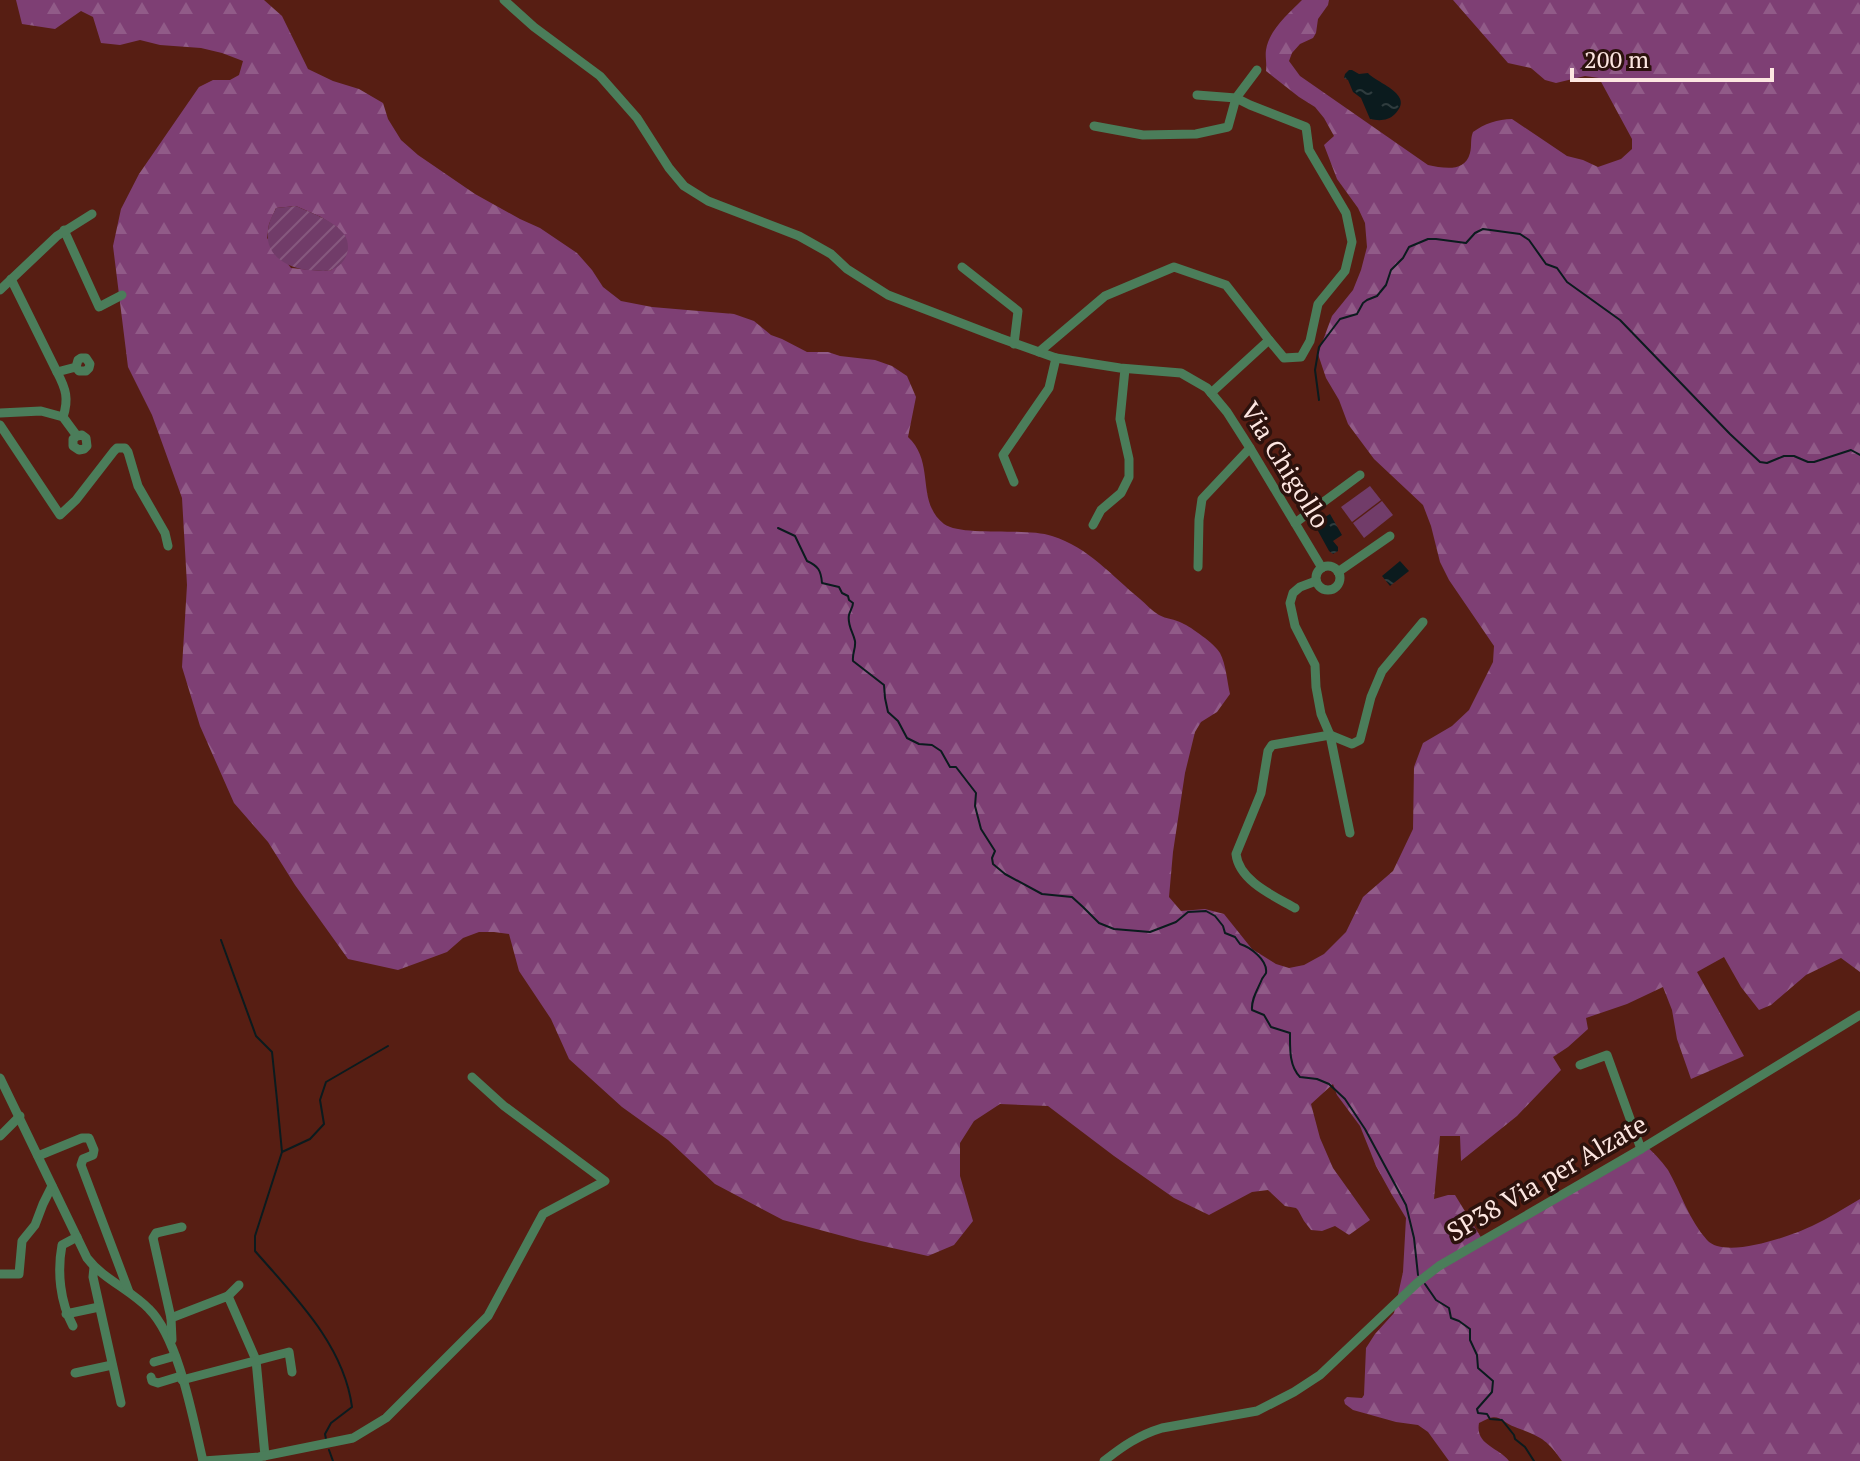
<svg xmlns="http://www.w3.org/2000/svg" width="1860" height="1461" font-family="'PT Serif',serif">
  <style>
    .grass { fill: #713c69 }
    .forest { fill: url(#forest-firs); fill-rule: evenodd }
    .garden { fill: url(#garden-furrows) }
    .water { fill: url(#water-ripples) }
    .lines { fill: none; stroke-linecap: round; stroke-linejoin: round }
    .stream { stroke: #0b1b1e; stroke-width: 2 }
    .minor { stroke: #4b7d5a; stroke-width: 9 }
    .labels { text-anchor: middle; stroke-width: 7; stroke-linejoin: round; paint-order: stroke }
    .street-label { font-size: 26px; fill: #fde6e1; stroke: #2c120d }
  </style>
  <defs>
    <pattern id="forest-firs" width="22" height="20" patternUnits="userSpaceOnUse" patternTransform="scale(2)"><rect width="22" height="20" fill="#7e3f74"/><path d="M5 1l3.5 6h-7zM16 11l3.5 6h-7z" fill="#915b88"/></pattern>
    <pattern id="garden-furrows" width="10" height="10" patternUnits="userSpaceOnUse" patternTransform="scale(2)"><rect width="10" height="10" fill="#713c69"/><path d="M-1 1l2-2M0 10L10 0M9 11l2-2" fill="none" stroke="#86587e"/></pattern>
    <pattern id="water-ripples" width="26" height="14" patternUnits="userSpaceOnUse" patternTransform="scale(2)"><rect width="26" height="14" fill="#0b1b1e"/><path d="M2 4q2-2 4 0t4 0M15 11q2-2 4 0t4 0" fill="none" stroke="#2f3c3e"/></pattern>
  </defs>
  <rect width="100%" height="100%" fill="#571e13"/>
  <g class="grass">
    <polygon points="1370,486 1381,500 1352,522 1341,507"/>
    <polygon points="1382,501 1393,515 1364,538 1353,523"/>
  </g>
  <path class="forest" d="M16 0H264L282 16 308 69 333 81 359 89 383 103 388 119 401 140 418 155 475 194 520 219 540 228 577 253 592 270 603 287 621 301 652 307 734 314 754 321 771 335 782 339 807 352H828L840 356 875 360 892 366 907 376 916 397 908 437C936 463 915 501 944 524 962 537 1025 527 1052 536 1088 547 1112 576 1140 599 1146 604 1152 611 1159 615 1166 619 1175 619 1182 623 1191 627 1215 644 1220 653 1226 664 1227 681 1230 694L1217 712 1201 722 1195 732 1185 773 1173 852 1169 897 1181 911 1205 909 1224 914 1252 949 1276 964 1289 968 1304 965 1324 954 1346 932 1363 897 1393 871 1413 829 1414 767 1423 743 1452 726 1469 710 1493 662 1494 646 1449 580 1440 562 1431 526 1423 505 1374 459 1348 424 1339 400 1326 378 1318 354 1332 316 1353 290 1361 270 1367 247 1365 223 1358 208 1337 179 1324 145 1334 136 1324 118 1315 107 1299 97 1266 71C1267 63 1265 57 1266 50 1269 30 1288 14 1302 0H1329L1328 5 1318 19 1316 33 1313 38 1300 44 1292 53 1289 61 1300 76 1428 165C1443 168 1465 173 1470 153 1472 146 1470 139 1473 132 1484 124 1498 119 1512 119L1567 156 1583 160 1598 167 1621 159 1632 149V139L1599 78 1585 76 1556 83 1545 80 1531 68 1508 63 1453 0H1860V972L1841 958 1806 975 1771 1005 1759 1010 1741 987 1724 957 1697 972 1744 1056 1691 1079 1677 1039 1672 1010 1663 987 1627 1004 1586 1018 1588 1029 1568 1047 1553 1057 1561 1070 1517 1116 1461 1161 1460 1136H1440L1434 1199 1448 1195H1455L1482 1239 1643 1143C1652 1151 1661 1160 1668 1170 1681 1193 1689 1220 1707 1240 1725 1260 1791 1236 1812 1226 1829 1218 1844 1208 1860 1199V1461H1562C1546 1438 1540 1437 1515 1427 1498 1420 1500 1411 1479 1423 1475 1445 1498 1447 1509 1461H1449L1428 1432 1418 1425 1396 1422 1353 1410 1345 1404 1344 1400 1347 1397 1362 1398 1364 1395 1366 1348 1375 1334 1394 1313 1403 1272 1406 1218 1392 1195 1376 1166 1360 1126 1337 1095 1333 1084 1311 1104 1320 1138 1333 1168 1370 1220 1349 1235 1335 1226 1322 1231 1311 1230 1304 1221 1298 1210 1296 1208 1285 1206 1268 1190 1252 1192 1209 1215 1174 1198 1114 1156 1048 1106 1000 1104 974 1121 960 1143V1176L973 1221 954 1245 928 1256 861 1241 783 1220 715 1184 668 1140 622 1107 569 1059 551 1019 519 971 509 934 494 932H479L463 938 447 952 398 970 348 959 295 885 268 842 234 803 200 726 182 667 187 585 182 498 152 415 128 367 113 246 121 209 139 174 199 87 213 80H230L239 75 243 61 222 53 201 48 160 45 140 40 120 45 101 43 93 17 81 11 55 29 22 24ZM296 206 321 217 338 228 332 270 322 271 291 268 267 238 269 224 276 208Z"/>
  <path class="garden" d="M296 206C311 213 333 220 344 234 353 247 346 265 331 270 324 272 314 270 307 270 283 267 262 252 269 225 270 219 274 213 276 208Z"/>
  <g class="water">
    <path d="M1349 70H1352L1359 74 1368 73C1376 83 1416 94 1395 114 1388 121 1379 121 1370 119L1361 98 1353 92 1348 80 1344 78 1345 74Z"/>
    <polygon points="1330,514 1342,535 1333,541 1338,547 1338,551 1333,554 1329,551 1312,520 1320,516 1325,517"/>
    <polygon points="1400,561 1409,571 1390,586 1382,576"/>
  </g>
  <g class="lines">
    <g class="stream">
      <polyline points="1319,400 1315,370 1319,347 1340,319 1357,314 1363,303 1367,300 1377,296 1386,285 1391,270 1403,258 1409,247 1428,239 1436,239 1466,243 1475,233 1483,229 1520,234 1529,240 1546,264 1557,268 1567,282 1620,320 1730,434 1760,462 1767,463 1784,456 1794,456 1808,462 1814,462 1851,450 1860,455"/>
      <path d="M778 528 795 536 807 561C818 566 821 570 822 583L839 587 842 593 848 596 849 600 853 603C853 607 850 611 849 615 847 625 853 632 855 641 856 649 852 653 853 661L884 685 885 698 888 712 898 721 907 738 919 744 932 745 941 751 950 767H956L976 793 975 806 981 829 995 851 992 858 993 864 1005 874 1042 894 1072 897 1083 907 1099 923 1114 929 1150 932 1176 922 1188 912 1206 911 1215 916 1223 926 1225 933 1235 937 1240 944C1250 947 1268 960 1266 973 1265 975 1263 977 1262 979 1258 989 1251 999 1252 1010L1264 1015 1271 1027 1290 1033C1290 1048 1289 1066 1300 1077L1317 1079 1329 1084 1345 1099 1365 1129 1406 1205 1414 1238 1418 1275"/>
      <path d="M221 940 256 1036 272 1052 277 1100 282 1152 255 1236V1251C295 1297 344 1345 352 1407L331 1423 325 1434 326 1439"/>
      <polyline points="282,1152 310,1139 324,1124 320,1100 326,1082 388,1046"/>
      <polyline points="1425,1284 1436,1300 1449,1308 1451,1318 1459,1321 1470,1329 1470,1340 1477,1355 1478,1368 1493,1381 1492,1392 1477,1409 1478,1413 1487,1414 1490,1419 1502,1420 1514,1435 1515,1439 1525,1447 1534,1461"/>
      <polyline points="329,1450 333,1461"/>
    </g>
    <g class="minor">
      <polyline points="504,0 534,27 600,76 637,118 669,168 684,186 708,201 799,236 831,254 847,269 888,295 1000,338 1056,358 1120,368 1181,373 1207,388 1227,412 1250,448 1322,568"/>
      <polyline points="1197,95 1236,98 1257,70"/>
      <polyline points="1094,126 1143,135 1196,134 1228,127 1236,98 1250,105 1306,127 1309,150 1346,213 1352,242 1345,271 1318,304 1310,341 1301,357 1284,358 1269,340"/>
      <polyline points="64,230 99,307 122,295"/>
      <polyline points="962,267 1018,311 1014,344"/>
      <polyline points="11,279 57,372"/>
      <polyline points="0,290 57,236 92,214"/>
      <polyline points="1039,352 1105,296 1174,267 1226,285 1269,340 1211,393"/>
      <polyline points="0,413 41,411 63,417 77,436 82,435 86,438 87,446 84,449 79,450 73,446 73,439 77,436"/>
      <path d="M63 417C69 399 66 389 57 372L76 367 79 371H86L89 368 90 364 86 358H81L78 360 76 367"/>
      <polyline points="0,425 60,515 76,500 114,451 117,448 125,448 128,452 138,486 165,533 168,546"/>
      <polyline points="1014,482 1003,455 1049,388 1056,358"/>
      <polyline points="1295,523 1360,475"/>
      <polyline points="1093,525 1101,510 1121,493 1129,477 1129,459 1120,419 1125,369"/>
      <circle cx="1328" cy="578" r="12"/>
      <polyline points="1198,567 1199,520 1202,499 1250,448"/>
      <polyline points="1338,572 1390,536"/>
      <polyline points="1316,581 1300,587 1293,593 1290,603 1295,626 1315,665 1316,687 1321,714 1330,735 1350,833"/>
      <path d="M1295 908C1274 896 1239 881 1236 854L1261 793 1268 751 1272 745 1330 735 1352 744 1360 740 1371 697 1382 671 1423 622"/>
      <polyline points="1580,1065 1607,1055 1641,1149"/>
      <path d="M0 1078 87 1258C103 1279 131 1290 149 1309 179 1339 193 1419 203 1461"/>
      <polyline points="0,1136 20,1116"/>
      <polyline points="38,1156 82,1138 89,1138 94,1150 93,1155 83,1159 81,1165 129,1292"/>
      <polyline points="94,1267 93,1277 121,1403"/>
      <polyline points="0,1274 19,1274 22,1241 35,1225 43,1204 52,1186"/>
      <polyline points="228,1296 239,1285"/>
      <polyline points="66,1314 99,1307"/>
      <polyline points="171,1318 228,1296 256,1360 265,1456"/>
      <path d="M73 1326C60 1302 57 1272 62 1245L77 1237"/>
      <polyline points="172,1340 171,1318 153,1238 156,1233 182,1227"/>
      <polyline points="154,1362 175,1356"/>
      <polyline points="75,1373 112,1365"/>
      <polyline points="151,1377 152,1381 158,1383 181,1376"/>
      <polyline points="182,1380 289,1352 292,1372"/>
      <polyline points="203,1461 259,1457 353,1438 386,1418 488,1316 543,1214 605,1181 504,1106 472,1077"/>
      <path d="M1104 1461C1123 1446 1139 1435 1162 1428L1257 1411 1294 1392 1320 1375 1417 1283 1439 1266 1641 1149 1860 1015"/>
    </g>
  </g>
  <g class="labels">
    <g class="street-label">
      <text transform="translate(1285 465) rotate(58)" y="9">Via Chigollo</text>
      <text transform="translate(1547 1178) rotate(-30)" y="9">SP38 Via per Alzate</text>
    </g>
  </g>
  <path d="M1572 68v12h200v-12" fill="none" stroke="#fde6e1" stroke-width="4"/>
  <text x="1584" y="68" font-size="24" fill="#fde6e1" stroke="#2c120d" stroke-width="6" paint-order="stroke">200 m</text>
</svg>
